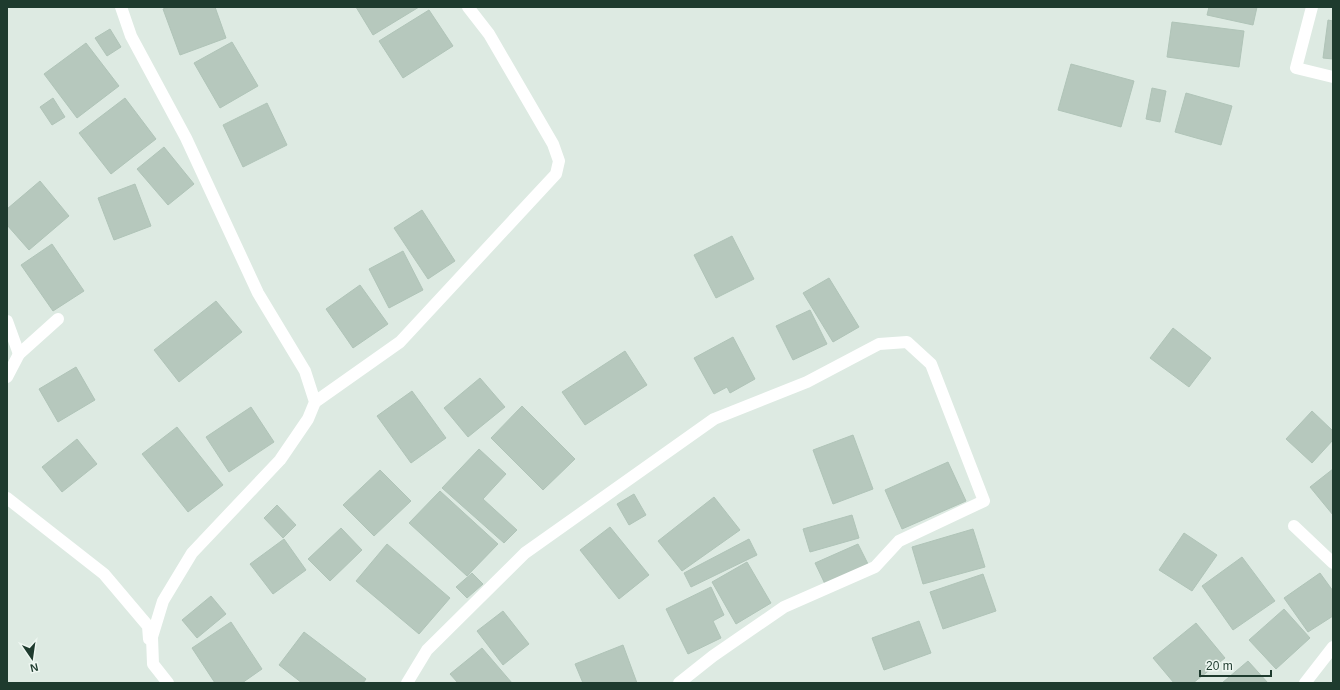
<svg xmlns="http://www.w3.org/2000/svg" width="1340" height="690" font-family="Arial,sans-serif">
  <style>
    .building { fill: #b6c8bd; stroke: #b0c4b8 }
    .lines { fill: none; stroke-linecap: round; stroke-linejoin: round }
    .street { stroke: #fff; stroke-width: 12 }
  </style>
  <rect width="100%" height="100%" fill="#ddeae2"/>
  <g class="building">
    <polygon points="170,7 215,7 226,38 180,55 163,9"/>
    <polygon points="356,7 419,7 373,35"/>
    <polygon points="1209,7 1257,7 1253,25 1207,15"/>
    <polygon points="429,10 453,46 403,78 379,41"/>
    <polygon points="1328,20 1333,21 1333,59 1323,58"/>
    <polygon points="1172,22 1244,31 1239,67 1167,57"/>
    <polygon points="110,29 121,47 107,56 95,38"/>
    <polygon points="232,42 258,86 220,108 194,63"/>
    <polygon points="86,43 119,86 77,118 44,74"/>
    <polygon points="1071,64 1134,81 1121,127 1058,110"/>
    <polygon points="1152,88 1166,91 1160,122 1146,119"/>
    <polygon points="1186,93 1232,106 1221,145 1175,132"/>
    <polygon points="53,98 65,117 52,125 40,107"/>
    <polygon points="125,98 156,139 111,174 79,133"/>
    <polygon points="267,103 287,145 243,167 223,125"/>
    <polygon points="164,147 194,184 168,205 137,169"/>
    <polygon points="40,181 69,216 29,250 7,225 7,209"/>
    <polygon points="135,184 151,226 114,240 98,198"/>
    <polygon points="422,210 455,261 428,279 394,228"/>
    <polygon points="732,236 754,279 716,298 694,255"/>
    <polygon points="52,244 84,291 53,311 21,265"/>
    <polygon points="403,251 423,290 389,308 369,269"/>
    <polygon points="829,278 859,327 833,342 803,293"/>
    <polygon points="360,285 388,324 353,348 326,309"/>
    <polygon points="216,301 242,332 179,382 154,350"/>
    <polygon points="810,310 827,344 793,360 776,326"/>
    <polygon points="1173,328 1211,358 1189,387 1150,358"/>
    <polygon points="733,337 755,379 730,393 727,387 714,394 694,358"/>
    <polygon points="625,351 647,385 585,425 562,392"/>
    <polygon points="76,367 95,400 58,422 39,389"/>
    <polygon points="480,378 505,407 468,437 444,408"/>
    <polygon points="412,391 446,438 411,463 377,416"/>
    <polygon points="522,406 575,459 543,490 491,438"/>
    <polygon points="251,407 274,442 229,472 206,437"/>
    <polygon points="1312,411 1333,431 1333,440 1312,463 1286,439"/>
    <polygon points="177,427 223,485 188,512 142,454"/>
    <polygon points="853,435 873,489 833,504 813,450"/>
    <polygon points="77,439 97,464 62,492 42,467"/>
    <polygon points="479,449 506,474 483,499 517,530 504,543 442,488"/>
    <polygon points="948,462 966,501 902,529 885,490"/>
    <polygon points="1333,469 1333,515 1310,487"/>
    <polygon points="380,470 411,501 374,536 343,505"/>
    <polygon points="440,491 498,544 467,576 409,523"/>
    <polygon points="634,494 646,515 629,525 617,504"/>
    <polygon points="714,497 740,530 682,571 658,541"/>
    <polygon points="277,505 296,525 283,538 264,518"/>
    <polygon points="852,515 859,538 810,552 803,529"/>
    <polygon points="610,527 649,575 619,599 580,550"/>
    <polygon points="341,528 362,550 330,581 308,559"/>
    <polygon points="973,529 985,567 923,584 912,547"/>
    <polygon points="1184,533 1217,555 1192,591 1159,570"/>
    <polygon points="284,539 306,570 273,594 250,564"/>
    <polygon points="749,539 757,555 691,587 684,573"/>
    <polygon points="387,544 450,598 419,634 356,581"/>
    <polygon points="858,544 868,564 825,584 815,563"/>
    <polygon points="1242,557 1275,601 1233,630 1202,586"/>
    <polygon points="747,562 771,603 736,624 712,582"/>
    <polygon points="472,573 483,584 467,598 456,587"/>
    <polygon points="1320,573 1333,591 1333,616 1308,632 1284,598"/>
    <polygon points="983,574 996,611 943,629 930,592"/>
    <polygon points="711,587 724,615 713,621 721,638 688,654 666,609"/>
    <polygon points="211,596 226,614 197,638 182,620"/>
    <polygon points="1284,609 1310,638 1276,669 1249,640"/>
    <polygon points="503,611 529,644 503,665 477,631"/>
    <polygon points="919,621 931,653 884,670 872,638"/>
    <polygon points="231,622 262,669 242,683 215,683 192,648"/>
    <polygon points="1196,623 1225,658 1193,683 1174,683 1153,658"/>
    <polygon points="304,632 366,679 363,683 302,683 279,665"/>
    <polygon points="623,645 637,683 583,683 575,664"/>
    <polygon points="482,648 512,683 458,683 450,674"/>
    <polygon points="1248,661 1268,683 1222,683"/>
  </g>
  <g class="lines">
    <g class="street">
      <polyline points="121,7 131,36 186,138 258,293 305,371 315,402 308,419 280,460 192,553 163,601 152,637 153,664 168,683"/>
      <polyline points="1312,7 1296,68 1333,77"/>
      <polyline points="7,321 19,354"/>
      <polyline points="7,377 19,354 58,319"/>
      <polyline points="315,402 400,342 556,174 559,161 553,144 489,34 468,7"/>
      <polyline points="7,498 104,574 148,626 149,639"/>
      <polyline points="1294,526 1333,563"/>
      <polyline points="407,683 427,650 525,553 714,419 807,382 879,344 907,342 931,364 984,501 899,541 875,567 784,607 713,656 679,683"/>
      <polyline points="1305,683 1333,647"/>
    </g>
  </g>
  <rect width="1340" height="690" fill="none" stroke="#1e3b2e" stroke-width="16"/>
  <g transform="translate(32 658) rotate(167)" stroke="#eef7f1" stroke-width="3" paint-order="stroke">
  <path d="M0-3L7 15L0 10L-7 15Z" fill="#1e3b2e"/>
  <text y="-6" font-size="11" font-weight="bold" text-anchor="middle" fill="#1e3b2e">N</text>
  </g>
  <path d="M1200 670v6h71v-6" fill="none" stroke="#1e3b2e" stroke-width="2"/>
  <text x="1206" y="670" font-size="12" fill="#1e3b2e" stroke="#eef7f1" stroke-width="3" paint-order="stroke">20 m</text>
</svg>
